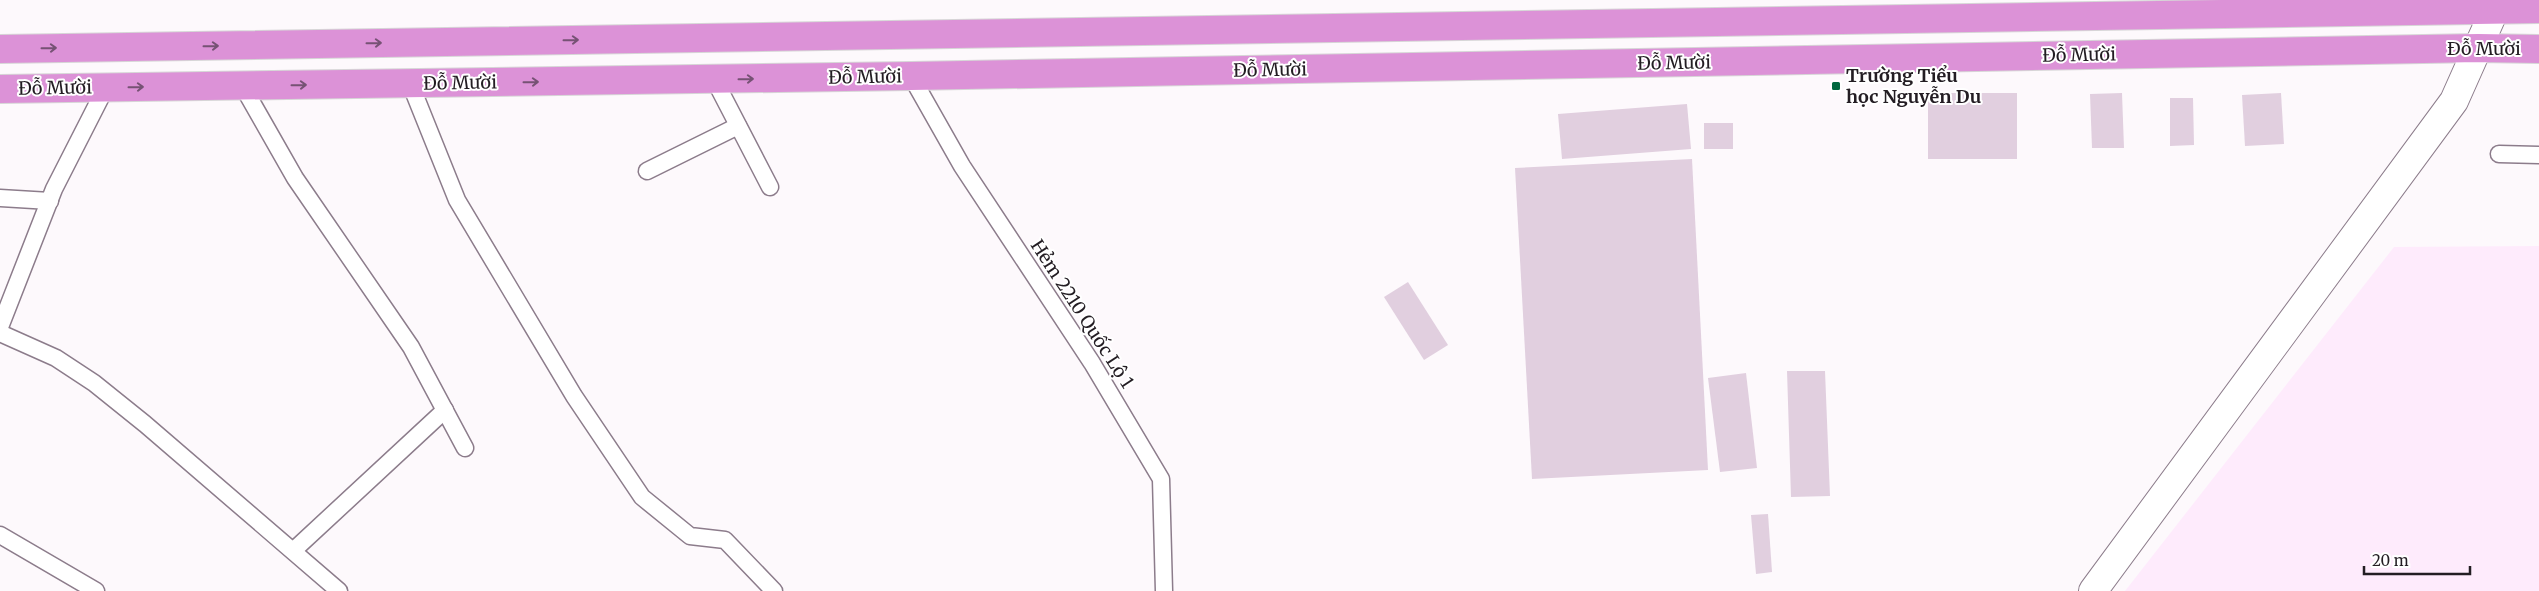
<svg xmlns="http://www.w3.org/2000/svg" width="2539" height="591" font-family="Merriweather,serif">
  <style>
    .built { fill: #feebfc }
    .building { fill: #e1cfdf }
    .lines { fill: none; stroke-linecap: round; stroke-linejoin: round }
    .lane-casing { stroke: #8c7c8b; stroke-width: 19 }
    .street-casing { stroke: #8c7c8b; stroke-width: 30 }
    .highway-casing { stroke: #d7d6d7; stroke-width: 30 }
    .lane { stroke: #fff; stroke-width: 16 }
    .street { stroke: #fff; stroke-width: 28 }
    .highway { stroke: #dc92d7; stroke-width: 28 }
    .oneway { stroke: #765274 }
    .poi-dot { fill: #00693f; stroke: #fff; stroke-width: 2 }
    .labels { text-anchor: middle; stroke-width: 4; stroke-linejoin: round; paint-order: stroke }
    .street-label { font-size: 18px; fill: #231d23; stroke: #fff }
    .poi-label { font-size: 18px; font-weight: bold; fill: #231d23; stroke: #fff; text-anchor: start }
  </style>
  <rect width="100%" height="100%" fill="#fdf9fc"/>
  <polygon class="built" points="2539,246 2539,591 2125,591 2394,247"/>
  <g class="building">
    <rect x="1928" y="93" width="89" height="66"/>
    <polygon points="2122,93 2124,148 2092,148 2090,94"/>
    <polygon points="2281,93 2284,144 2245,146 2242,95"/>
    <polygon points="2170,98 2193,98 2194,145 2170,146"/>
    <polygon points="1687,104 1691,149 1562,159 1558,114"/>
    <rect x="1704" y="123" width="29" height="26"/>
    <polygon points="1692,159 1708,470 1532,479 1515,168"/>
    <polygon points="1408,282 1448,345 1424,360 1384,297"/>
    <polygon points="1787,371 1825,371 1830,496 1791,497"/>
    <polygon points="1746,373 1757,468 1720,472 1708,378"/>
    <polygon points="1768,514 1772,572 1756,574 1751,515"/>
  </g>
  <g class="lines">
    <g class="lane-casing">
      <g id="lane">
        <polyline points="911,76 962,166 1092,363 1161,479 1164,591"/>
        <polyline points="714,79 770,187"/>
        <polyline points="410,83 457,200 574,396 642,497 690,536 725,540 774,591"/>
        <polyline points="242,85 295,178 411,347 465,448"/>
        <polyline points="2499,154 2539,155"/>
        <polyline points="647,171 738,126"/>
        <polyline points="0,198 50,201"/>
        <polyline points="0,327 54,189 106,87"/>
        <polyline points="0,333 56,358 94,383 145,424 339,591"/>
        <polyline points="0,535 96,591"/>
        <polyline points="294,550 445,410"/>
      </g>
    </g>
    <g class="street-casing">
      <polyline id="street" points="2093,591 2454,101 2495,9"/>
    </g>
    <g class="highway-casing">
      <g id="highway">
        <polyline points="0,49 2539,9"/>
        <polyline points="0,89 911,76 2478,48 2539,49"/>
      </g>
    </g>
    <use href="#lane" class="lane"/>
    <use href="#street" class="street"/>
    <use href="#highway" class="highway"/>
  </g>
  <defs><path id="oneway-shaft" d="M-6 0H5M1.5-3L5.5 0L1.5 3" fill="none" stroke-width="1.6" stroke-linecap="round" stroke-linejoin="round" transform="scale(1.25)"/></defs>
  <g class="oneway">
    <use href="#oneway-shaft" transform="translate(571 40) rotate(-1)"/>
    <use href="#oneway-shaft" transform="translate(374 43) rotate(-1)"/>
    <use href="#oneway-shaft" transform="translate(211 46) rotate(-1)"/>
    <use href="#oneway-shaft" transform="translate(49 48) rotate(-1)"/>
    <use href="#oneway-shaft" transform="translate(746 79) rotate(-1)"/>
    <use href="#oneway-shaft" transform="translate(531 82) rotate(-1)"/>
    <use href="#oneway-shaft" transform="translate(299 85) rotate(-1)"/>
    <use href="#oneway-shaft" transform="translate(136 87) rotate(-1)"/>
  </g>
  <rect class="poi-dot" x="1831" y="81" width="10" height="10" rx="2.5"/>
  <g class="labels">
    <g class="street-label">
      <text x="2484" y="55">Đỗ Mười</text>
      <text transform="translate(2079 55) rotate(-1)" y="6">Đỗ Mười</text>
      <text transform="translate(1674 63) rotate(-1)" y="6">Đỗ Mười</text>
      <text transform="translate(1270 70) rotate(-1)" y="6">Đỗ Mười</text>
      <text transform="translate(865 77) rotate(-1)" y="6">Đỗ Mười</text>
      <text transform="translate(460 83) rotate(-1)" y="6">Đỗ Mười</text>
      <text transform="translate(55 88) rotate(-1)" y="6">Đỗ Mười</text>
      <text transform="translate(1082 314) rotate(57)" y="6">Hẻm 2210 Quốc Lộ 1</text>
    </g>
    <g class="poi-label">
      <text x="1846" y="82">Trường Tiểu<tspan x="1846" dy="21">học Nguyễn Du</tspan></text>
    </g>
  </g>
  <path d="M2364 566v8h106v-8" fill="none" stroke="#231d23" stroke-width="2.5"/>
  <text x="2372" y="566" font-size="15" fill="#231d23" stroke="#ffffff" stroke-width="4" paint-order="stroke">20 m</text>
</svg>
